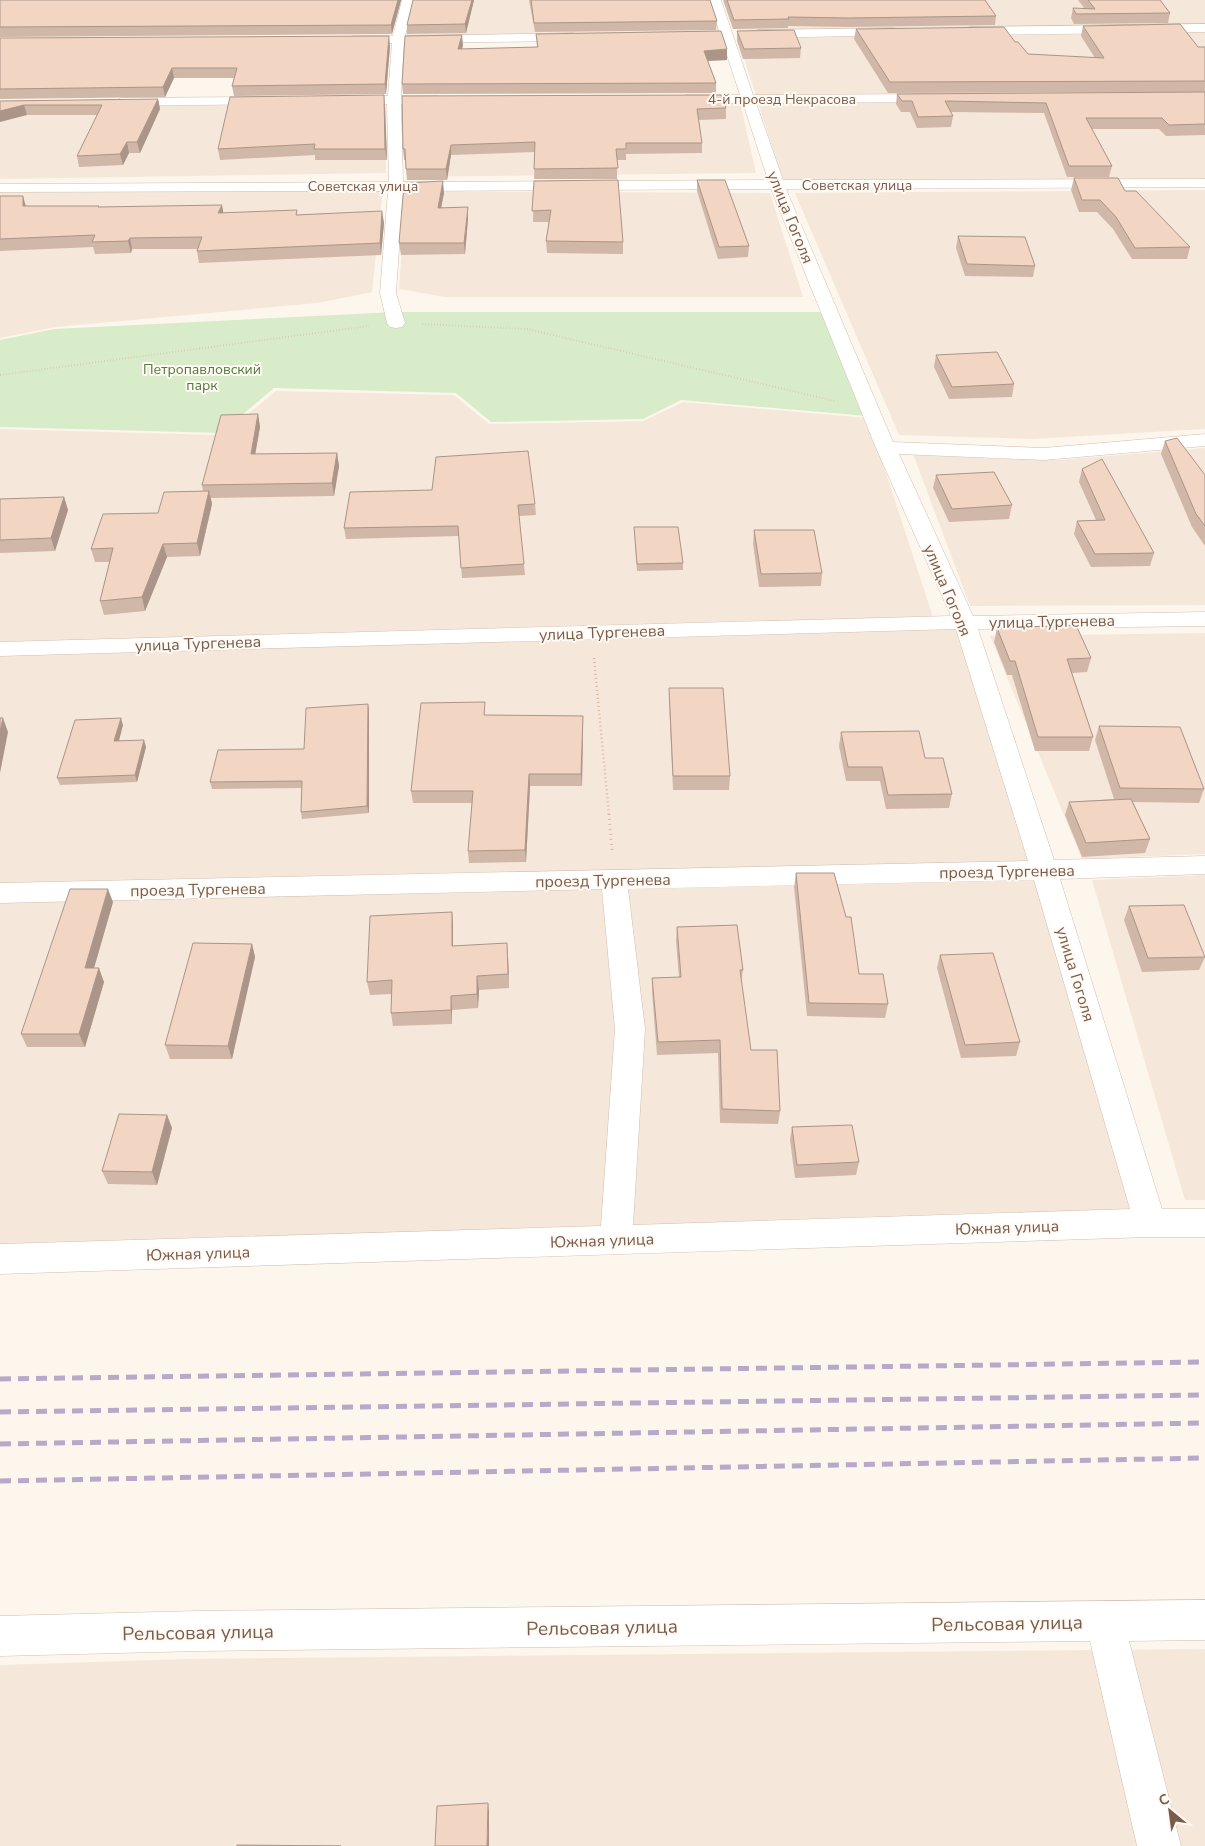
<svg xmlns="http://www.w3.org/2000/svg" width="1205" height="1846" font-family="'Nunito Sans',sans-serif">
  <style>
    .residential { fill: #f5e8da }
    .green { fill: #d8ecc9 }
    .lines { fill: none; stroke-linecap: round; stroke-linejoin: round }
    .minor-casing { stroke: #d1beb0; stroke-width: 1 }
    .path-far2 { stroke: #d9b8a5; stroke-width: 2; stroke-dasharray: 0.5 2.5; stroke-linecap: butt }
    .path-far1 { stroke: #d9b8a5; stroke-width: 2.5; stroke-dasharray: 1 3; stroke-linecap: butt }
    .path { stroke: #d9b8a5; stroke-width: 3; stroke-dasharray: 1 4; stroke-linecap: butt }
    .minor { fill: #fff; fill-rule: evenodd }
    .rail { stroke: #b9a8c9; stroke-width: 5; stroke-dasharray: 11 7; stroke-linecap: butt }
    .wall { fill: #d1b7a8 }
    .shaded-wall { fill: #aa9588 }
    .building { fill: #f3d5c3; stroke: #aa9588 }
    .labels { text-anchor: middle; stroke-width: 4; stroke-linejoin: round; paint-order: stroke }
    .far-street-label { font-size: 14px; fill: #7a5c4d; stroke: #fffaf3 }
    .far-park-label { font-size: 14px; fill: #537a41; stroke: #fffaf3 }
    .street-label { font-size: 16px; fill: #7a5c4d; stroke: #fffaf3 }
    .near-street-label { font-size: 19px; fill: #7a5c4d; stroke: #fffaf3 }
  </style>
  <rect width="100%" height="100%" fill="#fdf6ec"/>
  <g class="residential">
    <polygon points="411,0 711,0 724,33 401,38"/>
    <polygon points="725,0 1205,0 1205,24 738,30"/>
    <polygon points="1205,30 1205,94 756,95 737,37"/>
    <polygon points="385,101 386,173 0,179 0,106"/>
    <polygon points="405,102 740,102 756,173 407,177"/>
    <polygon points="1205,102 1205,179 783,181 758,103"/>
    <polygon points="383,189 372,292 318,303 56,327 0,338 0,191"/>
    <polygon points="1205,190 1205,429 1033,439 899,435 795,193"/>
    <polygon points="406,191 770,193 803,297 445,297 399,289"/>
    <polygon points="276,391 454,395 489,424 643,421 683,402 868,418 933,617 0,643 0,429 216,435 235,425"/>
    <polygon points="1205,448 1205,605 970,606 913,454 1058,460"/>
    <polygon points="961,625 1038,867 0,890 0,652"/>
    <polygon points="1205,633 1205,854 1082,859 990,636"/>
    <polygon points="1205,875 1205,1200 1185,1200 1092,880"/>
    <polygon points="1037,877 1131,1210 0,1245 0,898"/>
    <polygon points="1205,1649 1205,1846 0,1846 0,1665 188,1659"/>
  </g>
  <polygon class="green" points="395,312 826,312 867,416 681,400 643,419 491,422 456,393 274,388 221,433 0,427 0,340 54,329"/>
  <g class="lines">
    <g class="minor-casing">
      <g id="minor">
        <path d="M402 0H414L405 36 574 33 580 37 574 41 404 43 401 96H438L445 100 438 104H401L403 182 768 180 743 103H686L679 99 686 95H740L709 0H721L753 95 933 94 940 98 933 102 756 103 783 180 1205 179V187L786 189 893 442 1044 448 1205 434V446L1044 460 899 454 973 616 1205 612V626L978 629 1054 860 1205 856V874L1060 879 1162 1209H1205V1237H1150L0 1274V1244L601 1226 615 1029 602 889 0 903V883L1028 861 956 629 0 656V642L951 616 876 448 771 189 403 191 396 293 405 323 402 327 396 328 390 327 387 323 380 293 388 191 0 192V184L389 182 387 104H346L339 100 346 96H388L392 43 352 44 346 40 352 36H393ZM1034 880 1130 1209 633 1225 645 1029 628 889Z"/>
        <polygon points="1205,24 1205,32 969,35 963,31 969,27"/>
        <polygon points="894,28 898,29 900,32 898,35 757,38 751,34 757,30"/>
        <polygon points="266,97 271,98 273,101 271,104 121,106 114,102 121,98"/>
        <polygon points="1205,1600 1205,1640 1129,1641 1181,1846 1137,1846 1090,1641 198,1651 0,1656 0,1616 198,1611"/>
      </g>
    </g>
    <g class="path-far2">
      <polyline points="422,324 527,329 835,401"/>
      <polyline points="0,375 369,326"/>
    </g>
    <polyline class="path-far1" points="594,658 609,815"/>
    <polyline class="path" points="609,814 612,851"/>
    <use href="#minor" class="minor"/>
    <g class="rail">
      <polyline points="0,1379 1205,1362"/>
      <polyline points="0,1412 1205,1395"/>
      <polyline points="0,1444 1205,1423"/>
      <polyline points="0,1481 1205,1458"/>
    </g>
  </g>
  <g class="wall">
    <polygon points="0,0 401,0 392,34 0,37"/>
    <polygon points="413,0 474,0 466,33 407,34 407,25"/>
    <polygon points="529,0 710,0 717,21 716,30 535,32"/>
    <polygon points="723,0 985,0 996,16 995,25 847,27 788,26 788,28 733,29"/>
    <polygon points="1078,0 1160,0 1170,13 1168,23 1074,24 1071,18 1073,8 1085,9"/>
    <polygon points="1083,26 1198,47 1205,47 1205,92 888,93 854,39 856,29 1015,42 1028,54 1095,58 1081,36"/>
    <polygon points="737,31 801,48 800,58 743,59 737,41"/>
    <polygon points="536,34 727,49 727,60 708,61 716,83 716,93 403,94 402,84 463,45 462,49 537,47"/>
    <polygon points="0,38 390,46 386,94 234,96 232,86 234,78 174,78 165,97 0,99"/>
    <polygon points="1205,92 1205,135 1166,136 1159,129 1092,129 1112,166 1109,177 1067,177 1044,113 950,112 953,116 951,127 917,128 910,112 901,112 896,104 897,94"/>
    <polygon points="402,96 726,108 726,119 699,120 702,143 702,153 626,154 626,160 617,160 617,179 534,179 535,152 451,155 447,180 407,180 405,160 404,160 403,149"/>
    <polygon points="158,99 160,109 140,153 129,153 123,165 79,167 77,156 97,115 27,115 0,101"/>
    <polygon points="385,106 387,160 315,160 315,155 220,160 218,149"/>
    <polygon points="1074,178 1125,191 1190,247 1187,259 1132,259 1113,229 1097,212 1079,212 1071,190"/>
    <polygon points="697,180 749,246 748,257 718,259 697,191"/>
    <polygon points="534,181 623,242 623,254 547,253 546,241 549,222 533,222"/>
    <polygon points="444,193 441,207 468,219 465,254 401,255 399,243"/>
    <polygon points="0,196 26,206 99,207 223,213 298,215 384,223 381,255 199,263 197,251 198,249 132,249 131,253 95,254 93,247 0,251"/>
    <polygon points="958,236 1035,266 1033,277 965,276 956,248"/>
    <polygon points="936,355 1014,384 1012,397 949,399 934,367"/>
    <polygon points="258,414 260,427 255,454 337,453 339,466 334,496 211,498 212,504 200,556 167,557 145,611 104,615 100,601 110,562 95,562 91,549 158,513 203,491 202,485"/>
    <polygon points="1165,441 1205,475 1205,546 1192,527 1161,454"/>
    <polygon points="1082,469 1154,553 1150,566 1091,567 1074,534 1077,521 1096,520 1079,482"/>
    <polygon points="936,475 1012,505 1009,519 949,522 933,488"/>
    <polygon points="350,492 535,504 536,515 519,516 525,575 462,578 459,536 346,539 344,528"/>
    <polygon points="64,497 68,510 55,551 0,553 0,499"/>
    <polygon points="634,527 683,563 683,570 637,571"/>
    <polygon points="754,530 822,573 821,586 759,587 753,544"/>
    <polygon points="997,628 1091,658 1087,672 1072,673 1093,737 1089,751 1035,751 1012,675 1007,675 994,642"/>
    <polygon points="669,688 730,776 729,790 673,790 669,701"/>
    <polygon points="368,704 369,711 369,813 302,819 301,812 302,788 212,789 210,782 304,749"/>
    <polygon points="486,715 583,716 582,786 530,786 526,862 469,863 468,851 472,803 413,803 411,791"/>
    <polygon points="123,725 119,740 146,747 137,782 60,785 57,778"/>
    <polygon points="1099,726 1204,789 1199,803 1133,802 1150,839 1145,853 1082,857 1065,815 1069,802 1114,799 1095,740"/>
    <polygon points="841,732 925,758 952,794 949,808 886,809 880,781 846,781 839,746"/>
    <polygon points="796,873 846,917 859,974 888,1004 885,1018 807,1016 794,887"/>
    <polygon points="113,902 94,968 104,982 85,1047 27,1047 21,1034"/>
    <polygon points="1129,906 1205,957 1199,970 1142,972 1124,920"/>
    <polygon points="452,912 453,925 453,946 508,957 509,988 479,990 478,1008 452,1010 452,1024 393,1026 391,1013 392,994 370,995 367,982"/>
    <polygon points="677,927 743,970 741,983 751,1050 780,1111 778,1124 720,1123 718,1053 657,1055 652,992 652,978 679,978 676,941"/>
    <polygon points="252,944 255,957 232,1059 170,1059 165,1045"/>
    <polygon points="940,955 1020,1042 1016,1056 961,1058 937,968"/>
    <polygon points="167,1115 172,1128 157,1185 108,1184 102,1171"/>
    <polygon points="792,1127 859,1162 856,1175 795,1178 790,1140"/>
  </g>
  <g class="shaded-wall">
    <polygon points="398,0 401,0 392,34 391,25"/>
    <polygon points="472,0 474,0 466,33 465,24"/>
    <polygon points="462,35 463,45 459,60 458,49"/>
    <polygon points="389,36 390,46 386,94 385,84"/>
    <polygon points="727,49 727,60 704,61 704,51"/>
    <polygon points="172,68 174,78 165,97 163,87"/>
    <polygon points="384,95 385,106 387,160 385,149"/>
    <polygon points="158,99 160,109 140,153 137,142"/>
    <polygon points="24,105 27,115 0,122 0,111"/>
    <polygon points="127,142 129,153 123,165 120,154"/>
    <polygon points="451,145 451,155 447,180 446,169"/>
    <polygon points="443,181 444,193 439,219 438,208"/>
    <polygon points="23,196 26,207 23,206"/>
    <polygon points="222,205 224,216 218,213"/>
    <polygon points="468,207 468,219 465,254 464,243"/>
    <polygon points="382,211 384,223 381,255 380,243"/>
    <polygon points="130,238 132,249 131,253 128,241"/>
    <polygon points="258,414 260,427 253,467 251,454"/>
    <polygon points="337,453 339,466 334,496 332,483"/>
    <polygon points="209,491 212,504 200,556 197,543"/>
    <polygon points="64,497 68,510 55,551 51,538"/>
    <polygon points="163,544 167,557 145,611 142,597"/>
    <polygon points="368,704 369,711 369,813 367,806"/>
    <polygon points="583,716 583,727 582,786 581,774"/>
    <polygon points="3,718 8,732 0,773 0,731"/>
    <polygon points="121,718 123,725 117,748 114,741"/>
    <polygon points="144,740 146,747 137,782 135,775"/>
    <polygon points="529,774 530,786 526,862 525,850"/>
    <polygon points="108,889 113,902 90,982 85,968"/>
    <polygon points="452,912 453,925 453,960 452,946"/>
    <polygon points="507,943 508,957 509,988 508,974"/>
    <polygon points="252,944 255,957 232,1059 228,1046"/>
    <polygon points="99,968 104,982 85,1047 79,1034"/>
    <polygon points="477,976 479,990 478,1008 477,994"/>
    <polygon points="451,996 452,1010 452,1024 451,1010"/>
    <polygon points="167,1115 172,1128 157,1185 152,1172"/>
    <polygon points="488,1803 489,1811 489,1846 487,1846"/>
  </g>
  <g class="building">
    <polygon points="0,0 398,0 391,25 0,27"/>
    <polygon points="413,0 472,0 465,24 407,25"/>
    <polygon points="531,0 710,0 717,21 534,23"/>
    <polygon points="727,0 985,0 996,16 848,18 788,17 789,19 734,20"/>
    <polygon points="1088,0 1160,0 1170,13 1076,14 1073,8 1095,9"/>
    <polygon points="1180,24 1198,47 1205,47 1205,81 890,82 856,29 1004,27 1015,42 1018,42 1028,54 1104,58 1083,26"/>
    <polygon points="794,30 801,48 744,49 737,31"/>
    <polygon points="721,31 727,49 704,51 716,83 402,84 405,36 462,35 458,49 538,47 536,34"/>
    <polygon points="389,36 385,84 232,86 237,68 172,68 163,87 0,89 0,38"/>
    <polygon points="1205,92 1205,124 1169,125 1162,118 1086,118 1112,166 1069,166 1046,103 945,101 953,116 918,117 912,101 902,101 897,94"/>
    <polygon points="384,95 385,149 314,149 315,144 218,149 230,97"/>
    <polygon points="721,95 726,108 697,109 702,143 626,143 626,149 616,149 618,168 534,169 535,142 451,145 446,169 406,169 405,149 403,149 402,96"/>
    <polygon points="158,99 137,142 127,142 120,154 77,156 102,105 24,105 0,111 0,101"/>
    <polygon points="1074,178 1118,178 1125,191 1136,191 1190,247 1135,248 1116,217 1100,200 1082,200"/>
    <polygon points="618,180 623,242 546,241 551,210 532,211 534,181"/>
    <polygon points="697,180 725,180 749,246 719,247"/>
    <polygon points="443,181 438,208 468,207 464,243 399,243 403,196 406,183"/>
    <polygon points="0,196 23,196 23,206 99,206 98,207 222,205 218,213 297,210 296,215 382,211 380,243 197,251 202,237 130,238 128,241 92,242 95,235 0,239"/>
    <polygon points="958,236 1025,237 1035,266 967,264"/>
    <polygon points="997,352 1014,384 952,387 936,355"/>
    <polygon points="258,414 251,454 337,453 332,483 202,485 221,415"/>
    <polygon points="1177,438 1205,475 1205,526 1196,514 1165,441"/>
    <polygon points="528,451 535,504 518,505 524,564 461,568 458,526 344,528 350,492 432,490 436,457"/>
    <polygon points="1102,459 1154,553 1095,554 1077,521 1105,520 1082,469"/>
    <polygon points="994,472 1012,505 952,509 936,475"/>
    <polygon points="209,491 197,543 163,544 142,597 100,601 113,548 91,549 103,514 158,513 164,492"/>
    <polygon points="64,497 51,538 0,540 0,499"/>
    <polygon points="634,527 678,527 683,563 637,564"/>
    <polygon points="754,530 814,530 822,573 761,574"/>
    <polygon points="1076,625 1091,658 1067,659 1093,737 1038,737 1015,661 1010,661 997,628"/>
    <polygon points="669,688 723,688 730,776 673,776"/>
    <polygon points="485,702 484,715 583,716 581,774 529,774 525,850 468,851 473,791 411,791 421,703"/>
    <polygon points="368,704 367,806 301,812 302,781 210,782 218,750 304,749 306,708"/>
    <polygon points="0,718 3,718 0,731"/>
    <polygon points="121,718 114,741 144,740 135,775 57,778 75,720"/>
    <polygon points="1099,726 1180,727 1204,789 1120,788"/>
    <polygon points="919,731 925,758 943,758 952,794 888,795 882,767 848,767 841,732"/>
    <polygon points="1131,799 1150,839 1086,843 1069,802"/>
    <polygon points="796,873 834,873 846,917 851,917 859,974 883,974 888,1004 809,1003"/>
    <polygon points="70,889 108,889 85,968 99,968 79,1034 21,1034"/>
    <polygon points="1184,905 1205,957 1148,958 1129,906"/>
    <polygon points="452,912 452,946 507,943 508,974 477,976 477,994 451,996 451,1010 391,1013 392,980 367,982 370,916"/>
    <polygon points="737,925 743,970 740,970 751,1050 777,1050 780,1111 722,1109 720,1040 658,1042 652,978 681,977 677,927"/>
    <polygon points="193,943 252,944 228,1046 165,1045"/>
    <polygon points="993,953 1020,1042 965,1045 940,955"/>
    <polygon points="119,1114 167,1115 152,1172 102,1171"/>
    <polygon points="852,1125 859,1162 797,1165 792,1127"/>
    <polygon points="488,1803 487,1846 435,1846 437,1806"/>
    <polygon points="237,1845 341,1846 237,1846"/>
  </g>
  <g class="labels">
    <g class="far-street-label">
      <text x="782" y="104">4-й проезд Некрасова</text>
      <text x="857" y="190">Советская улица</text>
      <text x="363" y="191">Советская улица</text>
    </g>
    <g class="far-park-label">
      <text x="202" y="374">Петропавловский<tspan x="202" dy="16">парк</tspan></text>
    </g>
    <g class="street-label">
      <text transform="translate(791 217) rotate(68)" y="6">улица Гоголя</text>
      <text transform="translate(948 590) rotate(67)" y="6">улица Гоголя</text>
      <text transform="translate(1052 621) rotate(-1)" y="6">улица Тургенева</text>
      <text transform="translate(602 632) rotate(-2)" y="6">улица Тургенева</text>
      <text transform="translate(198 643) rotate(-2)" y="6">улица Тургенева</text>
      <text transform="translate(1007 871) rotate(-1)" y="6">проезд Тургенева</text>
      <text transform="translate(603 880) rotate(-1)" y="6">проезд Тургенева</text>
      <text transform="translate(198 889) rotate(-1)" y="6">проезд Тургенева</text>
      <text transform="translate(1076 974) rotate(73)" y="6">улица Гоголя</text>
      <text transform="translate(1007 1227) rotate(-2)" y="6">Южная улица</text>
      <text transform="translate(602 1240) rotate(-2)" y="6">Южная улица</text>
      <text transform="translate(198 1253) rotate(-2)" y="6">Южная улица</text>
    </g>
    <g class="near-street-label">
      <text transform="translate(1007 1623) rotate(-1)" y="7">Рельсовая улица</text>
      <text transform="translate(602 1627) rotate(-1)" y="7">Рельсовая улица</text>
      <text transform="translate(198 1632) rotate(-1)" y="7">Рельсовая улица</text>
    </g>
  </g>
  <g transform="translate(1170 1811) rotate(331)" stroke="#fffaf3" stroke-width="4" paint-order="stroke">
  <path d="M0-4L9 19L0 12L-9 19Z" fill="#7a5c4d"/>
  <text y="-8" font-size="14" font-weight="bold" text-anchor="middle" fill="#7a5c4d">С</text>
  </g>
</svg>
